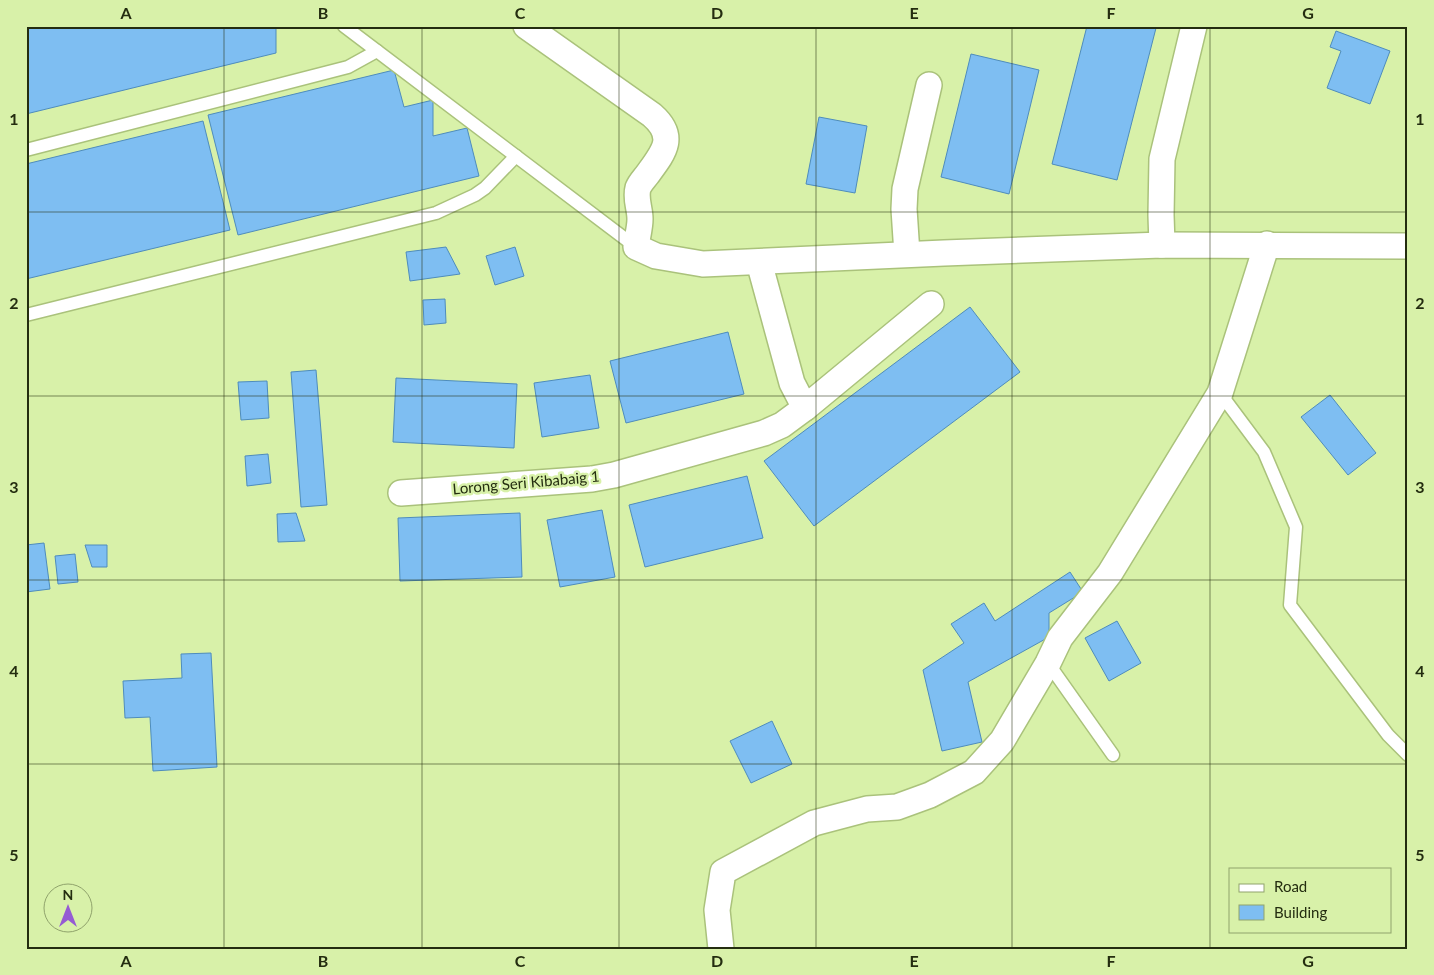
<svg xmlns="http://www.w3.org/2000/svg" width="1434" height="975" font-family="Lato,sans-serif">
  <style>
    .building { fill: #7ebef2; stroke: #4e8cbc }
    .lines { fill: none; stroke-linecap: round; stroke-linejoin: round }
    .service-casing { stroke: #aac27b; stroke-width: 15 }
    .minor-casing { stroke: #aac27b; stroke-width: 28 }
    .service { stroke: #fff; stroke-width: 12 }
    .minor { stroke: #fff; stroke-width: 25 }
    .grid { fill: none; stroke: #242d10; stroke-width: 1; stroke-opacity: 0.55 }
    .labels { text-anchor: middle; stroke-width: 5; stroke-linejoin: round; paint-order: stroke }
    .street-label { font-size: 15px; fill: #242d10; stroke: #d8f1a9 }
    .neatline { fill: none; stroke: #242d10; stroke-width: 2 }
    .grid-label { font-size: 16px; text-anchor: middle; font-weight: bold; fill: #242d10 }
  </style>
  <rect width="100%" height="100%" fill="#d8f1a9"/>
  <g class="building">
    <polygon points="26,26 276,26 276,53 26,114"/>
    <polygon points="1087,26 1149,26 1156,28 1117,180 1052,164"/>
    <polygon points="1336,31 1390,51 1370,104 1327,88 1341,51 1330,47"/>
    <polygon points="971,54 1039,70 1009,194 941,177"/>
    <polygon points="394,70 404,107 433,100 433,136 467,128 479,176 238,235 208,115"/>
    <polygon points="819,117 867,126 855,193 806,184"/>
    <polygon points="203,121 230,230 26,279 26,164"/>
    <polygon points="446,247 460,274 410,281 406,252"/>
    <polygon points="515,247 524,276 495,285 486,256"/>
    <polygon points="445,299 446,323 424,325 423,300"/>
    <polygon points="970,307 1020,372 814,526 764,461"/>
    <polygon points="728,332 744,394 626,423 610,361"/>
    <polygon points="316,370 327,505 301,507 291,372"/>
    <polygon points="590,375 599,428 542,437 534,383"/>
    <polygon points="396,378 517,384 514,448 393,442"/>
    <polygon points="267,381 269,418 241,420 238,382"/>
    <polygon points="1330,395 1376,453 1348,475 1301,417"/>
    <polygon points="268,454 271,483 247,486 245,456"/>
    <polygon points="747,476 763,538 645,567 629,505"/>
    <polygon points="602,510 615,577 560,587 547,520"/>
    <polygon points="296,513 305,541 278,542 277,514"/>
    <polygon points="520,513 522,577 400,581 398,518"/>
    <polygon points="44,543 50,589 26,592 26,545"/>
    <polygon points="85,545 107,545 107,567 92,567"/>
    <polygon points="75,554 78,582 58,584 55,556"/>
    <polygon points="1070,572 1083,592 1049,613 1049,637 968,682 982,742 942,751 923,670 964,643 951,624 984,603 995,621"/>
    <polygon points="1117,621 1141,663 1109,681 1085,638"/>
    <polygon points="211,653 217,767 153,771 150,717 125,718 123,681 182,678 181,654"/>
    <polygon points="772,721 792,764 751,783 730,741"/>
  </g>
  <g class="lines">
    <g class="service-casing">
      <g id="service">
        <polyline points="344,26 636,247"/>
        <polyline points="26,150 348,67 377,51"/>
        <polyline points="26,315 436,213 475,195 485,188 516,156"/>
        <polyline points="1220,393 1264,452 1296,527 1290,605 1388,735 1408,755"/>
        <polyline points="1048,663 1113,755"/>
      </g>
    </g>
    <g class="minor-casing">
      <g id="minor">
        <path d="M526 26 652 115C677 137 664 152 647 175 644 179 640 183 638 188 635 199 640 208 640 219 640 228 637 238 636 247L656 256 703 264 944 253 1162 245 1408 246"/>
        <polyline points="1162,245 1161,215 1162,159 1194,26"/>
        <polyline points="907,254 904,209 905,189 929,85"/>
        <polyline points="759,262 792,383 805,408"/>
        <polyline points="401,493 592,479 614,475 764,433 782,425 805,408 931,304"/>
        <polyline points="721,949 717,910 723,872 814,823 867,809 897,807 930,795 974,772 1002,741 1048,663 1060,638 1110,573 1220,393 1267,244"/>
      </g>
    </g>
    <use href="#service" class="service"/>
    <use href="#minor" class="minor"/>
  </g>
  <path class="grid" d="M224 26V949M422 26V949M619 26V949M816 26V949M1012 26V949M1210 26V949M26 212H1408M26 396H1408M26 580H1408M26 764H1408"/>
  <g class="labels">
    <g class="street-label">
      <text transform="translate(526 483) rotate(-5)" y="5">Lorong Seri Kibabaig 1</text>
    </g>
  </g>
  <rect width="1434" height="975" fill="none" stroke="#d8f1a9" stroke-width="55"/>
  <rect x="1229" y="868" width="162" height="65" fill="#d8f1a9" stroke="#90a36c"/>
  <rect x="1239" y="884" width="25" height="8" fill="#ffffff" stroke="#90a36c"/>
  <text x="1274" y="892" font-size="15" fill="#242d10">Road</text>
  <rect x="1239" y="905" width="25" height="15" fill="#7ebef2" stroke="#90a36c"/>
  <text x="1274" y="918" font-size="15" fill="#242d10">Building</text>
  <g transform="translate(68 908)"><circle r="24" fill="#d8f1a9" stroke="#90a36c"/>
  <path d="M0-4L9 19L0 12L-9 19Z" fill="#955bd3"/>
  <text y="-8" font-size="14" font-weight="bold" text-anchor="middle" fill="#242d10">N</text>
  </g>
  <rect x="28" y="28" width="1378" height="920" class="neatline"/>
  <g class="grid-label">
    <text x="126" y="19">A</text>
    <text x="323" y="19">B</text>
    <text x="520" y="19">C</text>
    <text x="717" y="19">D</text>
    <text x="914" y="19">E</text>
    <text x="1111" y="19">F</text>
    <text x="1308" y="19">G</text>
    <text x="14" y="125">1</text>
    <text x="1420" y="125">1</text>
    <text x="14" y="309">2</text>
    <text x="1420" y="309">2</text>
    <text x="14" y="493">3</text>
    <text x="1420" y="493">3</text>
    <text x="14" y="677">4</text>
    <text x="1420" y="677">4</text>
    <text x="14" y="861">5</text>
    <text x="1420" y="861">5</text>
    <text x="126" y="967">A</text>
    <text x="323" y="967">B</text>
    <text x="520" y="967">C</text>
    <text x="717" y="967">D</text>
    <text x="914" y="967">E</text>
    <text x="1111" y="967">F</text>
    <text x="1308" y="967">G</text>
  </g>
</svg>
